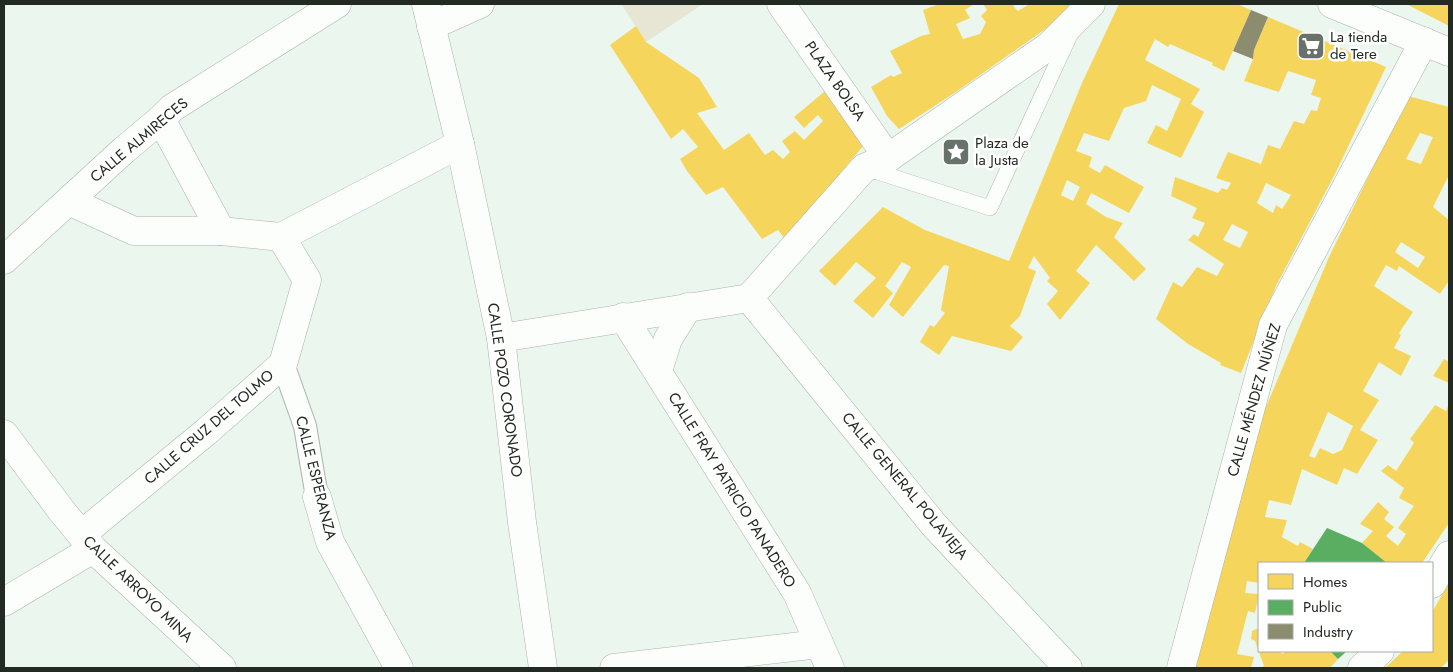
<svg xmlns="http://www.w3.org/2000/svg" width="1453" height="672" font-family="Jost,sans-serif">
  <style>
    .green { fill: #e7e6d5 }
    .homes { fill: #f6d55c; fill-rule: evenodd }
    .public { fill: #5aae61 }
    .industry { fill: #8c8c6e }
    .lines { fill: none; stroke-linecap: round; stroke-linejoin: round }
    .service-casing { stroke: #aab3ad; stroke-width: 16 }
    .pedestrian-casing { stroke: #aab3ad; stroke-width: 24 }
    .minor-casing { stroke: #aab3ad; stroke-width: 29 }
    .service { stroke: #fcfefc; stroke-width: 15 }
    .pedestrian { stroke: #fcfefc; stroke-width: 22 }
    .minor { stroke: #fcfefc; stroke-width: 28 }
    .labels { text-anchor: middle; stroke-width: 5; stroke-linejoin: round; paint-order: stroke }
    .poi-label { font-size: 15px; fill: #222a23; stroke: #fff; text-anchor: start }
    .street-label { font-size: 15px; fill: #222a23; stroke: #fff }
  </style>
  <rect width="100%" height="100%" fill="#ebf7ee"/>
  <polygon class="green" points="621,4 703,4 646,42"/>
  <g class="homes">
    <polygon points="939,4 974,4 965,10 970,18 956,24 963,39 980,34 986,22 981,16 987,10 983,4 1018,4 1013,6 1018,11 1028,5 1027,4 1081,4 956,92 899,129 887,116 871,87 891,75 893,77 902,73 890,51 921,36 930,34 923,10"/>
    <path d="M1119 4H1237L1251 10 1224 71 1212 65 1213 63 1170 44 1168 47 1155 39 1145 60 1200 89 1191 104 1204 112 1181 158 1147 143 1156 125 1167 131 1181 99 1152 85 1146 101 1124 108 1109 141 1084 133 1076 151 1092 157 1089 167 1100 173 1105 165 1144 187 1129 213 1091 193 1086 204 1106 217 1123 223 1114 237 1146 269 1134 281 1096 245 1076 271 1090 283 1060 320 1047 304 1058 291 1047 281 1050 278 1034 256 1028 268 1036 271 1020 316 1010 326 1023 337 1011 351 952 336 939 355 920 342 930 325 934 327 945 313 941 310 949 266 944 265 903 317 889 305 911 267 902 262 885 286 893 293 873 318 853 301 876 278 856 262 835 286 819 271 883 207 925 230 1009 261 1082 83ZM1067 180 1080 187 1073 201 1061 195Z"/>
    <polygon points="1406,4 1449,4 1449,26 1416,9"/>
    <path d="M1268 17 1386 67 1336 172 1276 286 1241 373 1220 365 1221 363 1188 344 1156 319 1173 282 1182 287 1197 267 1217 276 1224 264 1188 240 1194 234 1198 237 1205 223 1192 218 1197 208 1171 196 1175 177 1218 193 1222 188 1227 190 1231 183 1216 178 1228 152 1261 164 1268 145 1280 149 1294 121 1304 124 1311 110 1317 111 1321 98 1311 95 1316 80 1288 71 1279 92 1244 81 1253 59 1254 50ZM1266 183 1291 195 1282 209 1276 205 1273 213 1257 203ZM1232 224 1248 232 1240 248 1223 240Z"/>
    <polygon points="636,26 646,42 699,78 717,107 697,113 724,150 749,133 765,155 773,150 783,159 790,152 782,141 795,131 804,140 823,121 818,115 804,128 794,117 830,87 869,139 785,239 778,230 762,239 723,187 706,195 687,171 680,159 698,147 683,129 671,139 610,45"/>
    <path d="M1408 96 1449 107V175L1433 207 1449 220V283L1448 282 1440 294 1399 266 1397 271 1386 265 1374 286 1413 312 1399 333 1401 335 1394 348 1411 356 1401 376 1379 362 1363 391 1379 400 1360 430 1378 440 1357 474 1344 468 1337 485 1302 469 1291 505 1269 500 1265 517 1287 520 1282 537 1298 546 1300 542 1313 549 1304 563H1259V583L1247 581 1245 593 1259 594 1255 613 1248 611 1237 654 1254 657 1251 668H1195L1250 445 1329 257ZM1420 133 1433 137 1421 164 1406 159ZM1401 242 1425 257 1418 268 1395 252ZM1328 412 1353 426 1342 450 1333 454 1320 448 1315 458 1309 456Z"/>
    <polygon points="1444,359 1449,362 1449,383 1433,376"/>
    <polygon points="1449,404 1449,523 1422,563 1387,563 1362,543 1373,531 1360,524 1378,502 1389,512 1384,519 1394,527 1386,536 1398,546 1406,534 1398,528 1414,506 1399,498 1404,488 1381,471 1388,465 1396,471 1414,443 1410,439 1435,405 1446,411"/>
    <polygon points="1449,583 1449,660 1441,668 1385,668 1403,651 1432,651 1432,612"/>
    <polygon points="1259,628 1259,651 1280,651 1282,654 1287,651 1330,651 1338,659 1330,668 1260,668 1264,666 1255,641 1251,639 1252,631"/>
  </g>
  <g class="public">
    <polygon points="1327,528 1362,543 1387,563 1304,563"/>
    <polygon points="1330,651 1347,651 1338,659"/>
  </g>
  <polygon class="industry" points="1251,10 1268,17 1254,50 1253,59 1233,51"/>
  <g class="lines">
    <g class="service-casing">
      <polyline id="service" points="865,168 990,208 1071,33"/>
    </g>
    <g class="pedestrian-casing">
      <polyline id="pedestrian" points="283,364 305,426 317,497"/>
    </g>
    <g class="minor-casing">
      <g id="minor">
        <polyline points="426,4 460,144 501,338 522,522 543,668"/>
        <polyline points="781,4 888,158"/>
        <polyline points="1332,4 1449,52"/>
        <polyline points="431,26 480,4"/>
        <polyline points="161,119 221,231"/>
        <polyline points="69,201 134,231 221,231 281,237"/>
        <polyline points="4,260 124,150 161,119 172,108 337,4"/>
        <polyline points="749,298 934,525 1068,668"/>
        <polyline points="623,317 797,593 830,668"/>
        <polyline points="501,338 749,298 864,168 888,158 1049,46 1091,4"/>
        <polyline points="658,371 668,339 688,307"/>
        <polyline points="4,434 61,510 93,549 222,668"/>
        <polyline points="317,497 330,542 399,668"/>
        <polyline points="82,534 206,432 283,364 307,280 281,237 460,144"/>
        <polyline points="1432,584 1449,555"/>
        <polyline points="4,602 93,549"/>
        <polyline points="614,668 819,644"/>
        <polyline points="1181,668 1273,325 1424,41"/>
        <polyline points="1362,668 1380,651"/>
      </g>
    </g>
    <use href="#service" class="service"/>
    <use href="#pedestrian" class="pedestrian"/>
    <use href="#minor" class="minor"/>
  </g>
  <defs>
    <g id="supermarket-square" transform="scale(1.4375)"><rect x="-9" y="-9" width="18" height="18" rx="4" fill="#68726a" stroke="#fff"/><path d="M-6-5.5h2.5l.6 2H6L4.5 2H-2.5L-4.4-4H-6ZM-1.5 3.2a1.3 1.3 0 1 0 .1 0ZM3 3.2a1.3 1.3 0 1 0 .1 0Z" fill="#fff"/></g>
    <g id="sight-square" transform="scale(1.4375)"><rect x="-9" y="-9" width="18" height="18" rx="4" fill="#68726a" stroke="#fff"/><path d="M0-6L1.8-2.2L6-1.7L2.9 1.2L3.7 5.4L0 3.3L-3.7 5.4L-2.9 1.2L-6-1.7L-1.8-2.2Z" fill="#fff"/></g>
  </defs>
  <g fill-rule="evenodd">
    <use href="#supermarket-square" x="1311" y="46"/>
    <use href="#sight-square" x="956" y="152"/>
  </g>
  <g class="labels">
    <g class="poi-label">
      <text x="1330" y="42">La tienda<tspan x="1330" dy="17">de Tere</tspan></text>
      <text x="975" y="148">Plaza de<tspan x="975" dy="17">la Justa</tspan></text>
    </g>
    <g class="street-label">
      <text transform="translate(835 81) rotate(55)" y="5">PLAZA BOLSA</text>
      <text transform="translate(139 140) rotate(-40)" y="5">CALLE ALMIRECES</text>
      <text transform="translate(505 390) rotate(82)" y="5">CALLE POZO CORONADO</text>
      <text transform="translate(1254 400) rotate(-74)" y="5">CALLE MÉNDEZ NÚÑEZ</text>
      <text transform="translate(209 427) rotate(-41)" y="5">CALLE CRUZ DEL TOLMO</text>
      <text transform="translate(316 478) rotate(76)" y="5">CALLE ESPERANZA</text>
      <text transform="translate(905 486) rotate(50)" y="5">CALLE GENERAL POLAVIEJA</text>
      <text transform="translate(732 490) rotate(58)" y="5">CALLE FRAY PATRICIO PANADERO</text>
      <text transform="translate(138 589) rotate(44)" y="5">CALLE ARROYO MINA</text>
    </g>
  </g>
  <rect width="1453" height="672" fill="none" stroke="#222a23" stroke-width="10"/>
  <rect x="1258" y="562" width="175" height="90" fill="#ffffff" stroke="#a7aaa7"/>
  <rect x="1268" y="574" width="25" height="15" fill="#f6d55c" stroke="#a7aaa7"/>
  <text x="1303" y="587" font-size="15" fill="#222a23">Homes</text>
  <rect x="1268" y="600" width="25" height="15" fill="#5aae61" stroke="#a7aaa7"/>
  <text x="1303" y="612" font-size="15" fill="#222a23">Public</text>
  <rect x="1268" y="624" width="25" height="15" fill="#8c8c6e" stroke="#a7aaa7"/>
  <text x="1303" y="637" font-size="15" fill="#222a23">Industry</text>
</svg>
